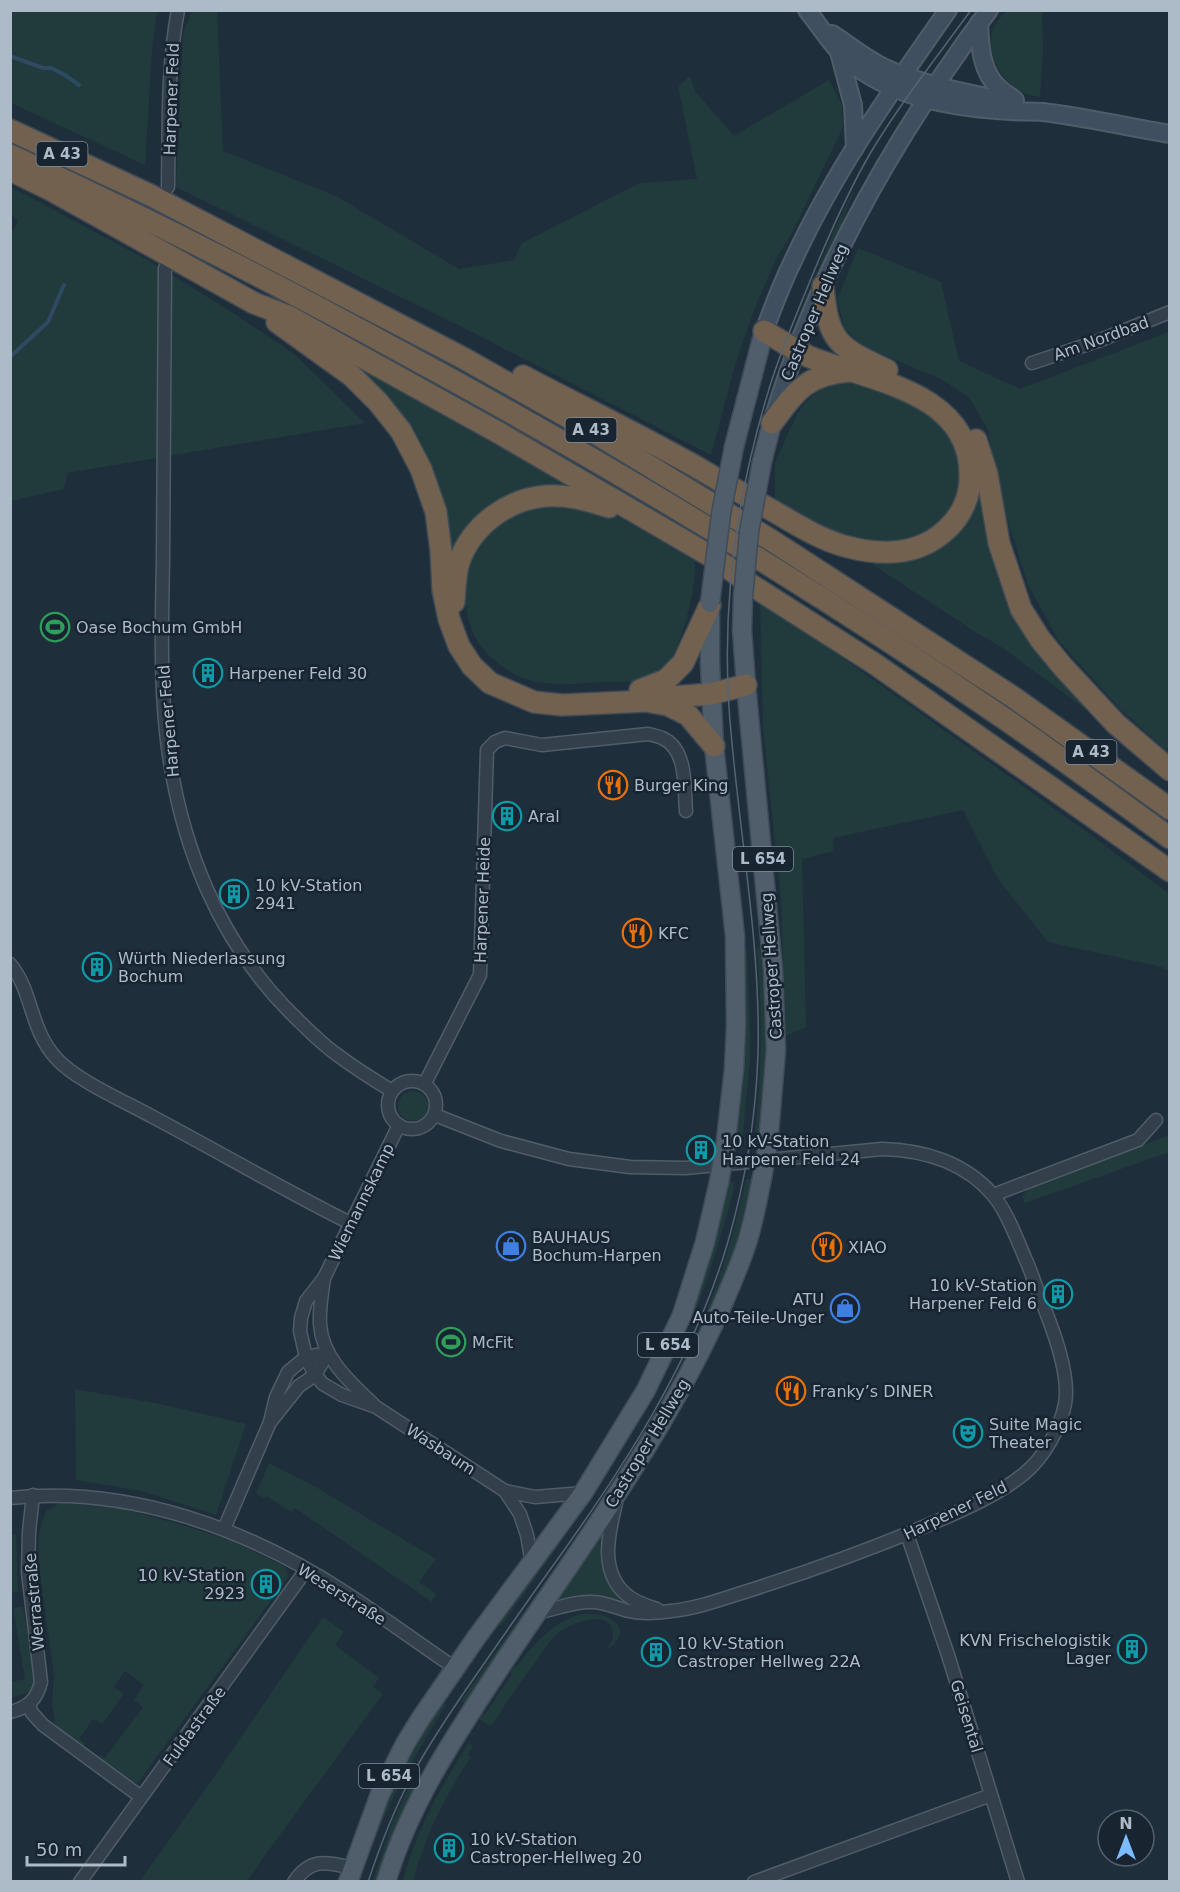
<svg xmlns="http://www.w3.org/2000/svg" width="1180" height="1892" font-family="'DejaVu Sans',sans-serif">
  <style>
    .green { fill: #213b3c }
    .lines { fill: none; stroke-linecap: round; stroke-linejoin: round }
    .stream { stroke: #2f4962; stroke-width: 4 }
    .street-casing { stroke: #505d69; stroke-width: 15 }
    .secondary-casing { stroke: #505d69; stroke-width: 20 }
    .primary-casing { stroke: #3f4b58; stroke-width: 21 }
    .highway-casing { stroke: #3d4a56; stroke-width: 24 }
    .street { stroke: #333f4b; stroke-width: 12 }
    .secondary { stroke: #404f5f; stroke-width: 16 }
    .primary { stroke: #505e6b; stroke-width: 18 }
    .highway { stroke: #72614f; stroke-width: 21 }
    .tram { stroke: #546473; stroke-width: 1.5 }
    .primary-bridge-casing { stroke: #3f4b58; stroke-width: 21; stroke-linecap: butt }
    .primary-bridge { stroke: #505e6b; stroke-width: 18 }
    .labels { text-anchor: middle; stroke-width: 5; stroke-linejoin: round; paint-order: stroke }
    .shield { fill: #182430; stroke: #808d9a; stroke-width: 1.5 }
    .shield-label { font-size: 15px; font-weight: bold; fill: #adbac8 }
    .street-label { font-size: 16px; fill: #adbac8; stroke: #182430 }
    .poi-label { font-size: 16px; fill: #adbac8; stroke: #182430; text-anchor: start }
  </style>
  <rect width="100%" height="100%" fill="#1f2e3b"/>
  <g class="green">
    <polygon points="11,10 157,11 152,50 145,165 11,103"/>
    <polygon points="192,11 217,11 223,151 336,196 459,269 514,260 522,243 640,183 697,179 678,86 690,76 695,91 734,136 829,80 842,105 843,127 793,231 776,259 755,307 735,365 711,455 466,329 176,187 183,34"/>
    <path d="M1006 11H1045L1042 14 1043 51 1040 97C1033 96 1024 94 1018 90 1000 79 985 51 993 30 995 23 1002 16 1006 11Z"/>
    <polygon points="856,185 840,228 796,322 834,231"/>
    <polygon points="11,187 153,263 233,313 293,353 365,423 67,473 64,489 11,501 10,236 18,221 11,213"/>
    <polygon points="858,248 941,282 959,361 1020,389 1169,332 1169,753 1119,708 1059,641 1028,585 999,493 988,430 969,397 941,379 865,347 845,329 837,300"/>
    <polygon points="336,353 582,491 520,495 452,575 445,509"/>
    <path d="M850 380C875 390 923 404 940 423 983 472 951 550 883 544 842 541 809 519 775 498V463L797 414 804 404 823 387 820 381Z"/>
    <polygon points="976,469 994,564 1005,597 1017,617 1091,709 1089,712 1003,648 977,633 864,559 935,548"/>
    <path d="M544 506 591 508 621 518 695 561C696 587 684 637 671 659L675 662C668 668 661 675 654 679 646 683 611 681 599 682 575 684 547 687 523 678 505 671 484 654 475 637 460 608 463 563 485 538 502 520 521 512 544 506Z"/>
    <polygon points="760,599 1087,832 1169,894 1169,971 1162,967 1048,942 998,879 963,810 833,838 834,851 802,859 806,1027 786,1036 781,899 763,728"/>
    <path d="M760 947 766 1026 767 1067 759 1145 753 1146C762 1081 763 1018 757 953V948Z"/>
    <path d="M744 950H747L750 1018V1059L742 1144 739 1148H733C743 1082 744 1017 744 950Z"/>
    <circle cx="413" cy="1106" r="15"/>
    <polygon points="1169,1135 1169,1152 1025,1203 1022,1197 1028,1189"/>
    <path d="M746 1179H753L732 1258 701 1332 665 1401 626 1467 466 1705 461 1701C544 1580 637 1465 698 1331 720 1282 735 1231 746 1179Z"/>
    <path d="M728 1181H732L734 1188C723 1229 712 1270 696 1309 648 1425 573 1525 501 1626L497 1623C572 1524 652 1423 695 1305 709 1265 718 1223 728 1181Z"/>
    <polygon points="75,1389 160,1404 246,1424 216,1515 142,1491 76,1480"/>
    <polygon points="269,1463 319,1489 436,1559 419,1582 436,1594 432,1602 295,1508 291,1512 266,1496 264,1498 256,1494"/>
    <polygon points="60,1503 118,1508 179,1524 232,1541 286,1567 288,1577 137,1784 105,1764 98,1753 105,1758 143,1707 134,1700 144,1685 125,1671 114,1687 124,1694 102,1724 93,1719 79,1739 86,1744 80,1746 60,1732 55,1723 52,1703 54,1676 38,1559 39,1533 46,1511"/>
    <polygon points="12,1534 16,1535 18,1591 11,1593 10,1535"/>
    <path d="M603 1535V1569L611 1588 628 1605C613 1601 600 1594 584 1596 575 1596 568 1600 560 1601L559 1597 601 1536Z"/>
    <polygon points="23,1607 35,1681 29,1692 11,1698 11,1682 25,1679 13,1608"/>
    <path d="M580 1614C588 1614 596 1613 604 1616 625 1623 625 1640 606 1650 611 1643 615 1637 612 1629 606 1609 570 1624 559 1632 550 1640 543 1651 536 1661 520 1682 506 1704 491 1726L479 1719 483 1713 485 1714 512 1674 510 1672 515 1665 517 1666C535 1643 551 1624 580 1614Z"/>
    <polygon points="323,1617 344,1632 335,1645 379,1678 373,1687 383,1694 260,1862 260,1863 247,1881 140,1881 214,1777"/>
    <path d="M441 1702 446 1705C408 1765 382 1814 360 1881L356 1882 389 1794 412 1747Z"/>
    <path d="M469 1743 473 1746 468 1754 471 1757C445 1796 425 1836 413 1881H403C416 1831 441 1786 469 1743Z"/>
    <polygon points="411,1783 415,1785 386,1851 377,1881 372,1882 393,1821"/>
  </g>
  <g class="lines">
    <g class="stream">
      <polyline points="10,56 43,68 51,68 65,75 79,85"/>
      <polyline points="10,357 48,322 64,285"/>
    </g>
    <g class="street-casing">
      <g id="street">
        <path d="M168 187C169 129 167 68 178 10"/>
        <path d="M165 268C164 365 163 462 163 559 162 617 160 675 166 732 178 841 218 944 298 1020 311 1033 324 1046 339 1056 356 1069 374 1080 392 1091"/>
        <polyline points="1032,363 1098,341 1170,312"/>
        <path d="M10 964C33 991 29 1028 56 1058 75 1080 126 1102 153 1117 219 1152 284 1190 350 1223"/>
        <circle cx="412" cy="1105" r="24"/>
        <path d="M425 1083 480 975 487 750 495 742 505 738 542 745 648 734C652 735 658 736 662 738 688 749 684 788 686 811"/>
        <path d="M435 1115 501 1141 569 1159 630 1167 686 1168 882 1149C923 1150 965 1162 993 1195 1007 1212 1016 1237 1025 1258 1030 1268 1033 1279 1037 1289 1049 1320 1071 1371 1065 1404 1060 1429 1044 1457 1025 1473 997 1496 961 1511 928 1525 871 1549 813 1570 754 1589 727 1597 700 1608 671 1611 658 1613 641 1614 629 1611 616 1608 605 1602 592 1602 572 1601 555 1610 536 1613"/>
        <polyline points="399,1125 324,1278 306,1301 301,1318 300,1331 306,1357 315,1375 323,1384 342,1395 376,1407 505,1491 520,1514 527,1535 532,1564"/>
        <polyline points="993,1195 1138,1140 1156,1120"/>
        <path d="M324 1278C322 1293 319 1309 320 1324 322 1358 350 1382 373 1404"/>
        <polyline points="271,1421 299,1386 315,1375 328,1353"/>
        <polyline points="505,1491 535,1497 583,1493"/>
        <path d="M10 1498C129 1485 248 1529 346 1593 383 1617 418 1643 455 1668"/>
        <path d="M616 1503C608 1535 598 1576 631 1598 638 1603 648 1606 657 1609"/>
        <polyline points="224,1529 270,1422 276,1397 288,1372 306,1357 328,1353"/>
        <polyline points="907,1534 948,1655 1018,1882"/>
        <polyline points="29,1705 32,1713 43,1725 141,1797"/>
        <path d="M10 1712C28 1708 37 1699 41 1682L28 1572 29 1532 33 1495"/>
        <polyline points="80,1882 306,1570"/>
        <path d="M294 1882C311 1857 327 1862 352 1868"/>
        <polyline points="754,1882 991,1795"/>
      </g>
    </g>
    <g class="secondary-casing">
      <g id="secondary">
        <path d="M807 10C822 29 835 51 855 66 899 99 957 108 1011 111 1021 112 1032 111 1043 112 1085 117 1127 127 1170 134"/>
        <path d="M979 23C980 46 981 72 999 88 1004 93 1010 96 1015 100"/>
        <path d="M832 34C849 45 865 58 883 67 922 85 966 93 1008 101"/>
        <polyline points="839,52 853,105 855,148"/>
        <path d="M764 331C773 308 781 285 792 263 833 173 891 91 948 10"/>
        <path d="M774 416C818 269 897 133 989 10"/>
      </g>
    </g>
    <g class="primary-casing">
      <g id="primary">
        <polyline points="734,447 764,331"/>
        <polyline points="762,462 772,423"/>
        <polyline points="743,597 742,630 746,685 773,970 776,1050 768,1144"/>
        <polyline points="710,605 710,664 714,746 735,936 736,1026 734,1069 725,1149"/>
        <polyline points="348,1882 380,1794 405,1744 421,1718 476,1638 583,1493 646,1390 682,1315 705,1242 719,1182"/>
        <path d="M386 1882C410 1801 457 1733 503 1663 592 1530 690 1401 745 1249 753 1226 757 1202 762 1178"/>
      </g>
    </g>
    <g class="highway-casing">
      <g id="highway">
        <polyline points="10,130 150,195 463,358 582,425 771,540 1013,697 1170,809"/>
        <path d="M10 155C144 216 275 283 403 353 610 465 811 586 1005 719 1060 757 1115 798 1170 838"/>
        <polyline points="10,170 51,190 254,303 288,316 501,434 719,561 750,584 875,664 1170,871"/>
        <path d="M823 286C828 342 838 347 887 370"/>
        <polyline points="277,322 352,376 378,402 401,431 421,469 436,512 441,551 443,590 449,619 459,646 472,666 490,683 534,702 562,705 648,701 671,697 711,694 746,685"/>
        <path d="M523 376C582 407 642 436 700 469 725 484 750 498 775 512 799 526 821 540 848 547 883 556 919 555 946 530 962 516 971 495 970 474 970 394 875 381 815 359 797 353 781 340 764 331"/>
        <path d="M772 423C796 391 807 374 850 371"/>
        <polyline points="976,440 987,474 999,543 1021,609 1040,639 1063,667 1116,724 1170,770"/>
        <path d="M454 602C455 588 455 575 459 562 472 525 508 499 546 496 568 494 589 501 609 507"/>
        <polyline points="640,690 666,680 683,663 710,605"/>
        <polyline points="651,702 668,705 688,715 714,746"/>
      </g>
    </g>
    <use href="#street" class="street"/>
    <use href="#secondary" class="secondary"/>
    <use href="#primary" class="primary"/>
    <use href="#highway" class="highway"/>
    <path class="tram" d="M368 1882C380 1846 393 1811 411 1778 426 1748 446 1719 465 1691 492 1652 519 1613 547 1574 620 1473 691 1366 727 1245 745 1183 756 1118 758 1054 761 938 737 823 729 708 722 600 738 489 770 386 781 350 796 316 810 281 828 237 847 193 871 152 901 102 937 57 971 10"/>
    <g class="primary-bridge-casing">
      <g id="primary-bridge">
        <polyline points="743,597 749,532 762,462"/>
        <polyline points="710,603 721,514 734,447"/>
        <polyline points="762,1178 768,1144"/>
        <polyline points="719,1182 725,1149"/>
      </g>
    </g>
    <use href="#primary-bridge" class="primary-bridge"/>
  </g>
  <defs>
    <g id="stadium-ring" transform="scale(1.5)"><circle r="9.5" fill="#182430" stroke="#2e9e5b" stroke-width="1.5"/><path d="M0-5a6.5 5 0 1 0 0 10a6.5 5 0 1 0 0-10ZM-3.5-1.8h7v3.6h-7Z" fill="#2e9e5b"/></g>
    <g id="building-ring" transform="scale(1.5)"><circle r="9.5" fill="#182430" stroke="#0f9aa8" stroke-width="1.5"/><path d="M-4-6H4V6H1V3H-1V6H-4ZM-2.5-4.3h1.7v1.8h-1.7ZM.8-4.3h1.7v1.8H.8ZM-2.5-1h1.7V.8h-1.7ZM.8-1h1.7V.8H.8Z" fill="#0f9aa8"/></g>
    <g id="restaurant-ring" transform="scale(1.5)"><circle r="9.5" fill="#182430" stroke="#e8710a" stroke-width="1.5"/><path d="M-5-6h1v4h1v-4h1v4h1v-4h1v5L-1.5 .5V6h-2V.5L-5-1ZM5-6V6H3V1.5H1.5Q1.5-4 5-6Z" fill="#e8710a"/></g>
    <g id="shop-ring" transform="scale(1.5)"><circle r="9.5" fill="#182430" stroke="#3f7fe0" stroke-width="1.5"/><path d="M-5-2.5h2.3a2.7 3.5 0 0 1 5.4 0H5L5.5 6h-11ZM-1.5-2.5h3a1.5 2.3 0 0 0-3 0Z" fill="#3f7fe0"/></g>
    <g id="theatre-ring" transform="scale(1.5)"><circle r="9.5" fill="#182430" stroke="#0f9aa8" stroke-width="1.5"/><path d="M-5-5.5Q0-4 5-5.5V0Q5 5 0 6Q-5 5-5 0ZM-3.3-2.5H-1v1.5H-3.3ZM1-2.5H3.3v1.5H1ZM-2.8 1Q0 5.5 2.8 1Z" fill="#0f9aa8"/></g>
  </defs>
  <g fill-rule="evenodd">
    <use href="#stadium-ring" x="55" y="627"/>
    <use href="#building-ring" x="208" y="673"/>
    <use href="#restaurant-ring" x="613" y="785"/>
    <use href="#building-ring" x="507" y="816"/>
    <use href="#building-ring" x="234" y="894"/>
    <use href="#restaurant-ring" x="637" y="933"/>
    <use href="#building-ring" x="97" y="967"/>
    <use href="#building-ring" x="701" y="1150"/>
    <use href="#shop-ring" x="511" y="1246"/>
    <use href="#restaurant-ring" x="827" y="1247"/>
    <use href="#building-ring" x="1058" y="1294"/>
    <use href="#shop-ring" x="845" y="1308"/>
    <use href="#stadium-ring" x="451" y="1342"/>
    <use href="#restaurant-ring" x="791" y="1391"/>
    <use href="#theatre-ring" x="968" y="1433"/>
    <use href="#building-ring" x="266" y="1584"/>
    <use href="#building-ring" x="1132" y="1649"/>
    <use href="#building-ring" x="656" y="1652"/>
    <use href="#building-ring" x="449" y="1848"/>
  </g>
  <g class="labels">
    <g class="shield">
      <rect x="36.5" y="142" width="51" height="24" rx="4.5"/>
      <rect x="565.5" y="418" width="51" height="24" rx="4.5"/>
      <rect x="1065.5" y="740" width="51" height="24" rx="4.5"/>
      <rect x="733" y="847" width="60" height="24" rx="4.5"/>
      <rect x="638" y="1333" width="60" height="24" rx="4.5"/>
      <rect x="359" y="1764" width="60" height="24" rx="4.5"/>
    </g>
    <g class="shield-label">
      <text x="62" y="159">A 43</text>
      <text x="591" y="435">A 43</text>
      <text x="1091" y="757">A 43</text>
      <text x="763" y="864">L 654</text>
      <text x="668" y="1350">L 654</text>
      <text x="389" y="1781">L 654</text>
    </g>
    <g class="street-label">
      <text transform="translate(171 99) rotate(-88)" y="6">Harpener Feld</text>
      <text transform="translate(814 312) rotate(-67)" y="6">Castroper Hellweg</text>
      <text transform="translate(1101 338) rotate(-20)" y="6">Am Nordbad</text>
      <text transform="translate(168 721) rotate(-95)" y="6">Harpener Feld</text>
      <text transform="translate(482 900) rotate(-88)" y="6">Harpener Heide</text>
      <text transform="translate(771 966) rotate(-94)" y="6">Castroper Hellweg</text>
      <text transform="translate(361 1202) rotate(-64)" y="6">Wiemannskamp</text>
      <text transform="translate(647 1443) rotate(-59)" y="6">Castroper Hellweg</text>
      <text transform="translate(441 1449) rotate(33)" y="6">Wasbaum</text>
      <text transform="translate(955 1510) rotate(-26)" y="6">Harpener Feld</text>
      <text transform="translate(342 1594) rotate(32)" y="6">Weserstraße</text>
      <text transform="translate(34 1602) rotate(-95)" y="6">Werrastraße</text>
      <text transform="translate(967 1716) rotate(73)" y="6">Geisental</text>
      <text transform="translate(194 1726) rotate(-54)" y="6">Fuldastraße</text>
    </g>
    <g class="poi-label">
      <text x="76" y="633">Oase Bochum GmbH</text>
      <text x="229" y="679">Harpener Feld 30</text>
      <text x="634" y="791">Burger King</text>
      <text x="528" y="822">Aral</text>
      <text x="255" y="891">10 kV-Station<tspan x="255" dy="18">2941</tspan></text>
      <text x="658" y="939">KFC</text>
      <text x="118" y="964">Würth Niederlassung<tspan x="118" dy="18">Bochum</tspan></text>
      <text x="722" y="1147">10 kV-Station<tspan x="722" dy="18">Harpener Feld 24</tspan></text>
      <text x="532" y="1243">BAUHAUS<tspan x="532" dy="18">Bochum-Harpen</tspan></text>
      <text x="848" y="1253">XIAO</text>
      <text x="1037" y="1291" text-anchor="end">10 kV-Station<tspan x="1037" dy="18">Harpener Feld 6</tspan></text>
      <text x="824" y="1305" text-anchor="end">ATU<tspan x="824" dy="18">Auto-Teile-Unger</tspan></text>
      <text x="472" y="1348">McFit</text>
      <text x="812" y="1397">Franky’s DINER</text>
      <text x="989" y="1430">Suite Magic<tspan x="989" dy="18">Theater</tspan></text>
      <text x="245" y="1581" text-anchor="end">10 kV-Station<tspan x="245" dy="18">2923</tspan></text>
      <text x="1111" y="1646" text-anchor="end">KVN Frischelogistik<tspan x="1111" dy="18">Lager</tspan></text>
      <text x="677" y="1649">10 kV-Station<tspan x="677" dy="18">Castroper Hellweg 22A</tspan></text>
      <text x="470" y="1845">10 kV-Station<tspan x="470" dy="18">Castroper-Hellweg 20</tspan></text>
    </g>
  </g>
  <rect width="1180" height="1892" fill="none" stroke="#adbac8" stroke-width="24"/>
  <g transform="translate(1126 1838)"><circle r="28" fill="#182430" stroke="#54606d" stroke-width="1.5"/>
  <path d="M0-4.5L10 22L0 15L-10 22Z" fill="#7bbbff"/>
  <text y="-9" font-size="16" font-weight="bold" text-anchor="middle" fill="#adbac8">N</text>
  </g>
  <path d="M27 1856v9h98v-9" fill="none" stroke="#adbac8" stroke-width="3"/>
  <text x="36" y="1856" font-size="18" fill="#adbac8" stroke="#182430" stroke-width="4.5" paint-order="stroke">50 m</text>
</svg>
